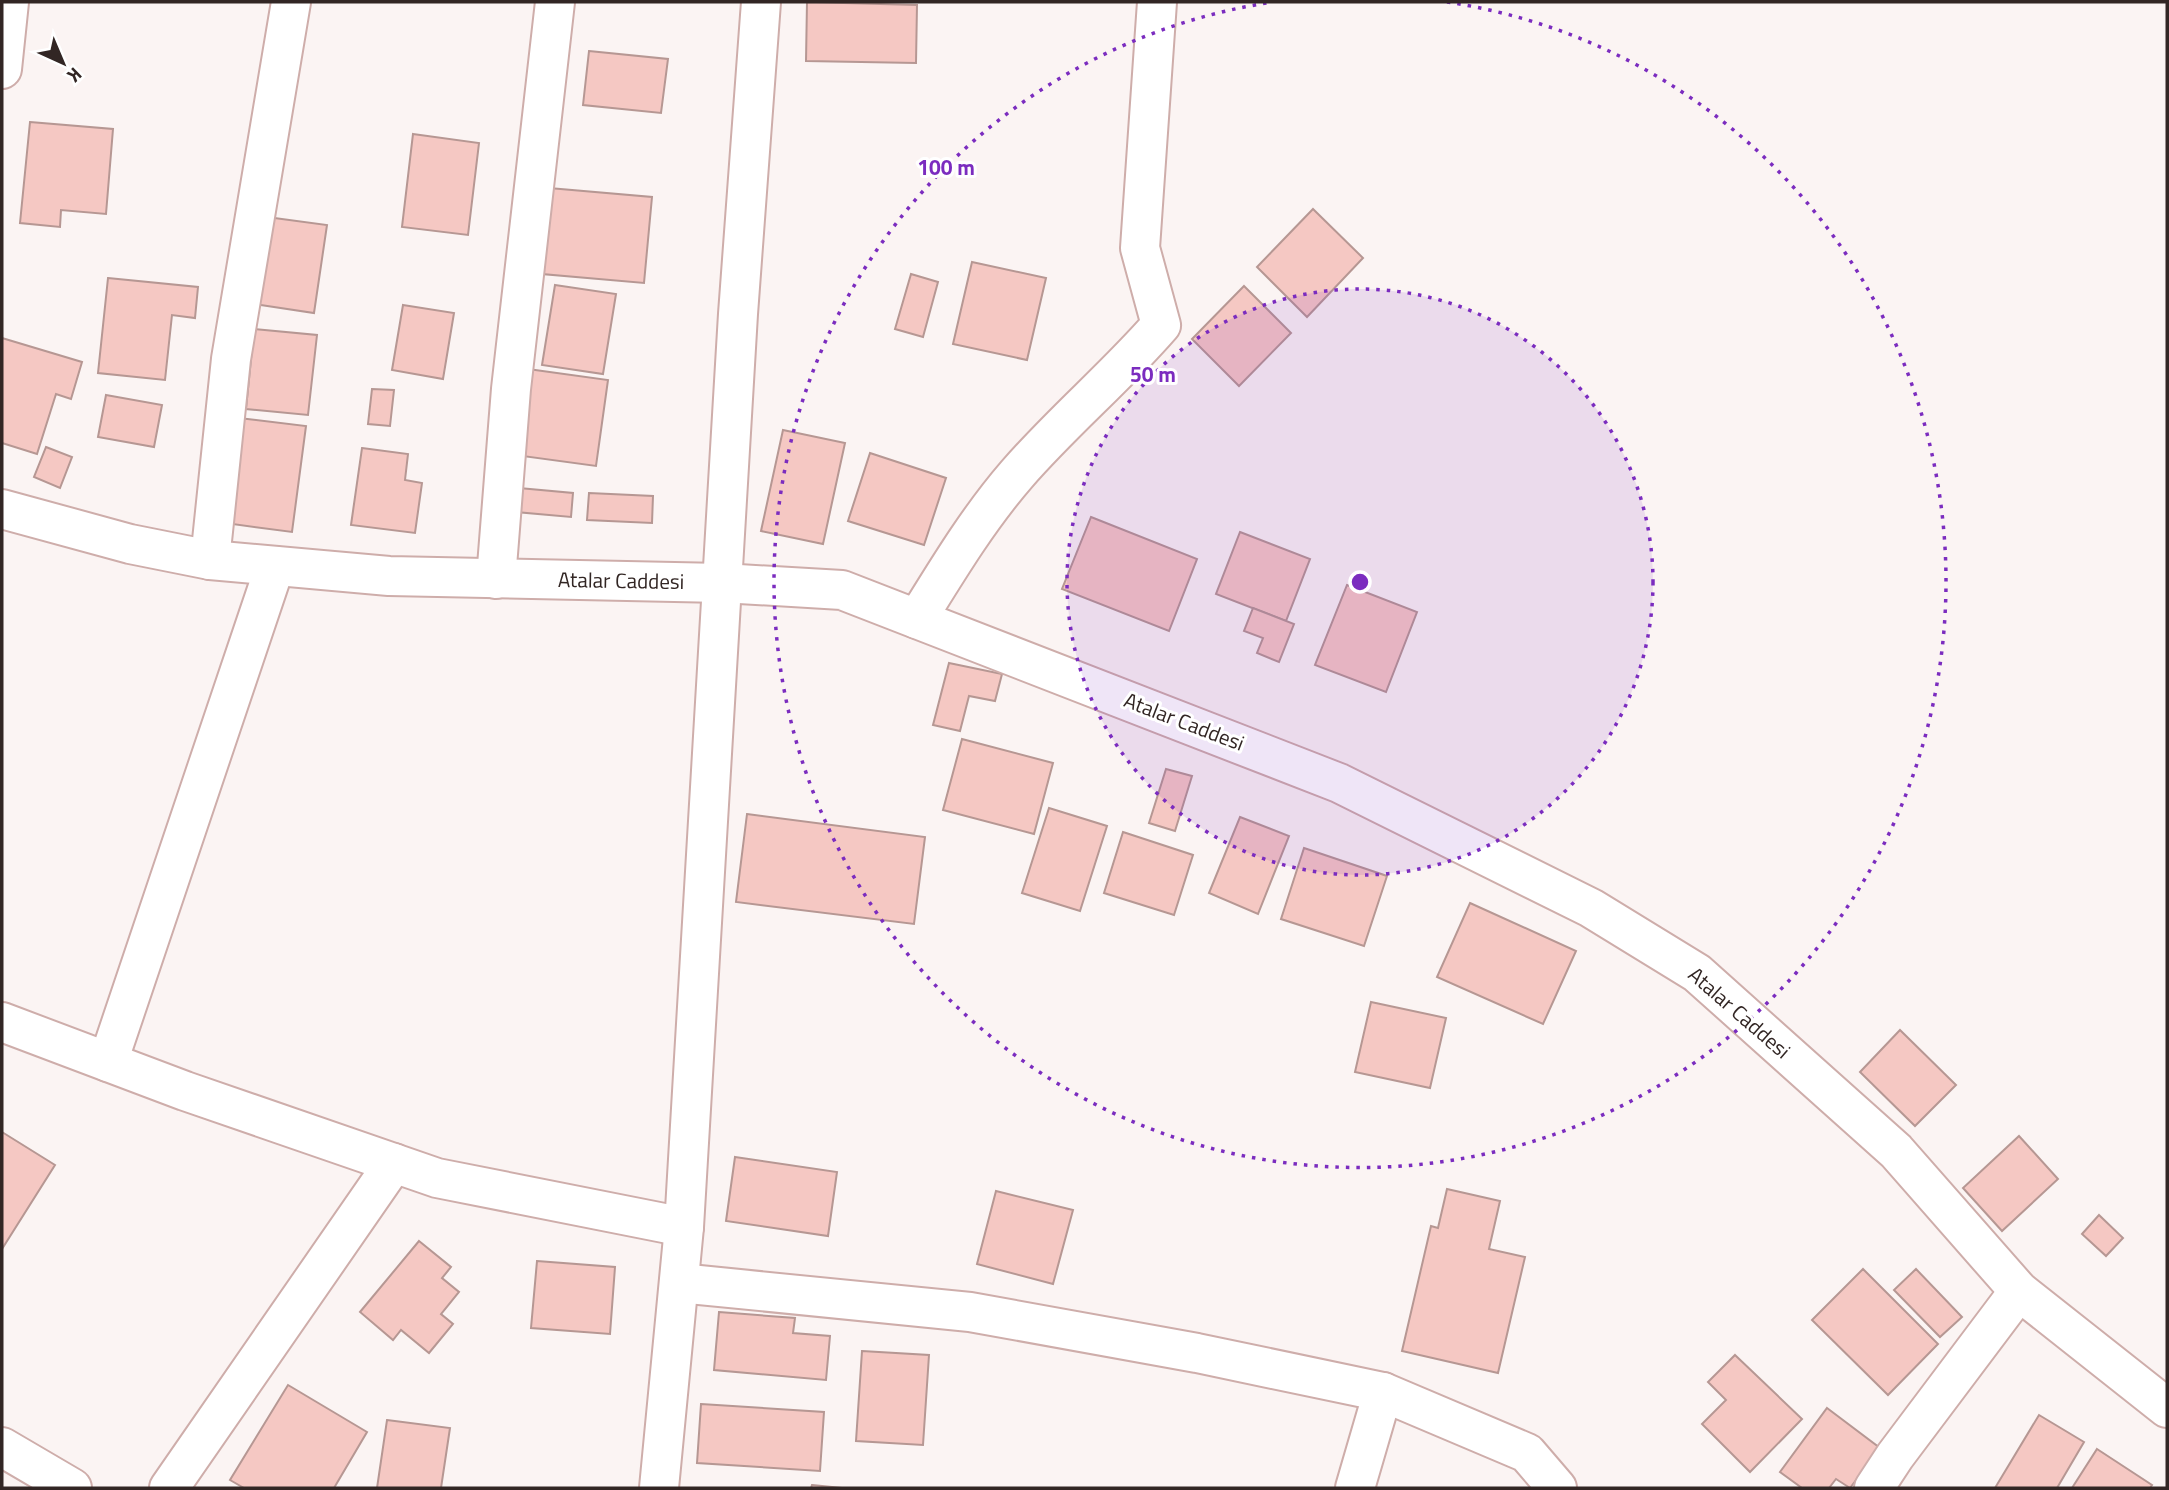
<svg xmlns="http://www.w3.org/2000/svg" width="2169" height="1490" font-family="'Titillium Web',sans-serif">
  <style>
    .building { fill: #f5c8c3; stroke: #b69793; stroke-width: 2 }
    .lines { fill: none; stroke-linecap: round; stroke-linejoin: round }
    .street-casing { stroke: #ceadaa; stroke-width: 42 }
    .secondary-casing { stroke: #ceadaa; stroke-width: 42 }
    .street { stroke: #fff; stroke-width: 38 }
    .secondary { stroke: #fff; stroke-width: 38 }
    .ring { fill: none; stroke: #7b2cbf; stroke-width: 3.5; stroke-dasharray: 3.5 7 }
    .labels { text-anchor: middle; stroke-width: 6; stroke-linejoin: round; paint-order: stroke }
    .street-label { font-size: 21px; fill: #322624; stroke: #fff }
    .centre { fill: #7b2cbf; stroke: #fff; stroke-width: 3.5 }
    .ring-label { font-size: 21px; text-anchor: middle; font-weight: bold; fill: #7b2cbf; stroke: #fff; stroke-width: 6; stroke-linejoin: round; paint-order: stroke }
  </style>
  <rect width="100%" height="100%" fill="#fbf4f3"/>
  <g class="building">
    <polygon points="807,2 917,5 916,63 806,61"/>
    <polygon points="589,51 668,59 661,113 583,105"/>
    <polygon points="30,122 113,129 106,214 61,210 60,227 20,223"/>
    <polygon points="413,134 479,143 468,235 402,227"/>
    <polygon points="549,188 652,197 644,283 542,274"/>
    <polygon points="1313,209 1363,258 1307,317 1257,267"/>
    <polygon points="267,217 327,225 314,313 254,304"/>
    <polygon points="972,262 1046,278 1027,360 953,344"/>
    <polygon points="911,274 938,282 923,337 895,329"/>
    <polygon points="108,278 198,287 195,318 172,315 165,380 98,373"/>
    <polygon points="555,285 616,294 603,374 542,365"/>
    <polygon points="1244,286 1291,333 1239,386 1192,339"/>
    <polygon points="403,305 454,313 443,379 392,370"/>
    <polygon points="254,329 317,335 308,415 246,409"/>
    <polygon points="2,338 82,362 71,399 56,394 37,454 2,443"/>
    <polygon points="528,369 608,380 596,466 515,455"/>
    <polygon points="372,389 394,390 390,426 368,424"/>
    <polygon points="106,395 162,405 154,447 98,437"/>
    <polygon points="239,418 306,426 292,532 225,523"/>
    <polygon points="783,430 845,443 823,544 761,531"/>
    <polygon points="46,447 72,457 60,488 34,477"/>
    <polygon points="362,448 408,454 405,480 422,483 415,533 351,525"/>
    <polygon points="870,453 946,478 924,545 848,521"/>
    <polygon points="519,488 573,493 571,517 516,512"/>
    <polygon points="589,493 653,496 652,523 587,520"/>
    <polygon points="1091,517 1197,559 1169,631 1062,589"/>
    <polygon points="1240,532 1310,559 1286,621 1216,594"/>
    <polygon points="1347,585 1417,612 1386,692 1315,665"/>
    <polygon points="1253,608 1294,624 1279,662 1257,653 1263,638 1244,631"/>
    <polygon points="949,663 1002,674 995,701 969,696 960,731 933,725"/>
    <polygon points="962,739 1053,763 1034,834 943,810"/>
    <polygon points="1166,769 1192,776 1175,831 1149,823"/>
    <polygon points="1049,808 1107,826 1080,911 1022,893"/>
    <polygon points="747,814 925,837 914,924 736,902"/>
    <polygon points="1240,817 1289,836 1258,914 1209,893"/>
    <polygon points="1123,832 1193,855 1174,915 1104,893"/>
    <polygon points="1304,848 1387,876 1364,946 1281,919"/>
    <polygon points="1470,903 1576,951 1543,1024 1437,977"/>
    <polygon points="1371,1002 1446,1018 1430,1088 1355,1072"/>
    <polygon points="1900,1030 1956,1085 1915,1126 1860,1072"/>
    <polygon points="2,1132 55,1165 2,1249"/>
    <polygon points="2019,1136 2058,1179 2002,1231 1963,1188"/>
    <polygon points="735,1157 837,1172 828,1236 726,1221"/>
    <polygon points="1447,1189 1500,1201 1489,1249 1525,1257 1498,1373 1402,1351 1431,1226 1438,1228"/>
    <polygon points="996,1191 1073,1210 1053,1284 977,1264"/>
    <polygon points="2099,1215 2123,1238 2106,1256 2082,1234"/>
    <polygon points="419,1241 451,1267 442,1278 459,1292 441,1314 453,1324 429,1353 401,1330 393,1340 360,1312"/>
    <polygon points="537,1261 615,1267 610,1334 531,1328"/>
    <polygon points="1863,1269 1938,1344 1888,1395 1812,1320"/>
    <polygon points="1916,1269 1962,1317 1940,1337 1894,1290"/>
    <polygon points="719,1312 795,1318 793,1333 830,1336 826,1380 714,1370"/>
    <polygon points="862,1351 929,1355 923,1445 856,1441"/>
    <polygon points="1735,1355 1802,1419 1750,1472 1702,1424 1726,1400 1708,1382"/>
    <polygon points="288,1385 367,1432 334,1488 244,1488 230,1480"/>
    <polygon points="701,1404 824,1412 820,1471 697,1463"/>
    <polygon points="1827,1408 1880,1448 1850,1488 1836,1479 1829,1488 1802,1488 1780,1472"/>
    <polygon points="2039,1415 2084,1442 2057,1488 1995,1488"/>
    <polygon points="387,1420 450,1428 441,1488 377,1488"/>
    <polygon points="2097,1449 2152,1485 2150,1488 2072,1488"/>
    <polygon points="812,1485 842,1488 811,1488"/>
  </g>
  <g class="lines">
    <g class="street-casing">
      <g id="street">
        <polyline points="2,69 9,2"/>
        <polyline points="210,560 231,359 291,2"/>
        <polyline points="496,579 511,389 555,2"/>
        <path d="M917 619C948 569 978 519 1017 474 1062 422 1116 377 1161 325L1140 248 1157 2"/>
        <polyline points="2,1022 185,1091 437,1178 684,1227"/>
        <polyline points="108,1062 275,566"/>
        <polyline points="679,1283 970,1312 1197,1353 1383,1392 1527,1453 1557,1488"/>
        <polyline points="2,1447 72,1488"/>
        <polyline points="169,1488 394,1163"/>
        <polyline points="659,1488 684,1227 738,314 761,2"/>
        <polyline points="1355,1488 1383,1392"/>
        <polyline points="1874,1488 1895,1456 2019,1291"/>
      </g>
    </g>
    <g class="secondary-casing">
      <polyline id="secondary" points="2,509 130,544 210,560 389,576 722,583 842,590 1339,783 1591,908 1697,973 1896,1151 2019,1291 2167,1408"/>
    </g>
    <use href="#street" class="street"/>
    <use href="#secondary" class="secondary"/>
  </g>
  <circle cx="1360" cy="582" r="293" fill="#7b2cbf" fill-opacity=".12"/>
  <g class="ring">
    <circle cx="1360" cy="582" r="293"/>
    <path d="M1447 2A586 586 0 1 1 1273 2"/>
  </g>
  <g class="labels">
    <g class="street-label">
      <text transform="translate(621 581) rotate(1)" y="7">Atalar Caddesi</text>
      <text transform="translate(1184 722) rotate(21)" y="7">Atalar Caddesi</text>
      <text transform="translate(1739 1013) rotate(41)" y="7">Atalar Caddesi</text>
    </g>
  </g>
  <circle cx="1360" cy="582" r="10" class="centre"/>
  <g class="ring-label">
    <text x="946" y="175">100 m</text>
    <text x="1153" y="382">50 m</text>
  </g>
  <rect width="2169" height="1490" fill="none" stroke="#322624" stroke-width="7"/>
  <g transform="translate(63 63) rotate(136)" stroke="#ffffff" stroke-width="5" paint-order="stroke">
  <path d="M0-5L12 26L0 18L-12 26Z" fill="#322624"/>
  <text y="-10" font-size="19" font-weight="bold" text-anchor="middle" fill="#322624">K</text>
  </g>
</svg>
